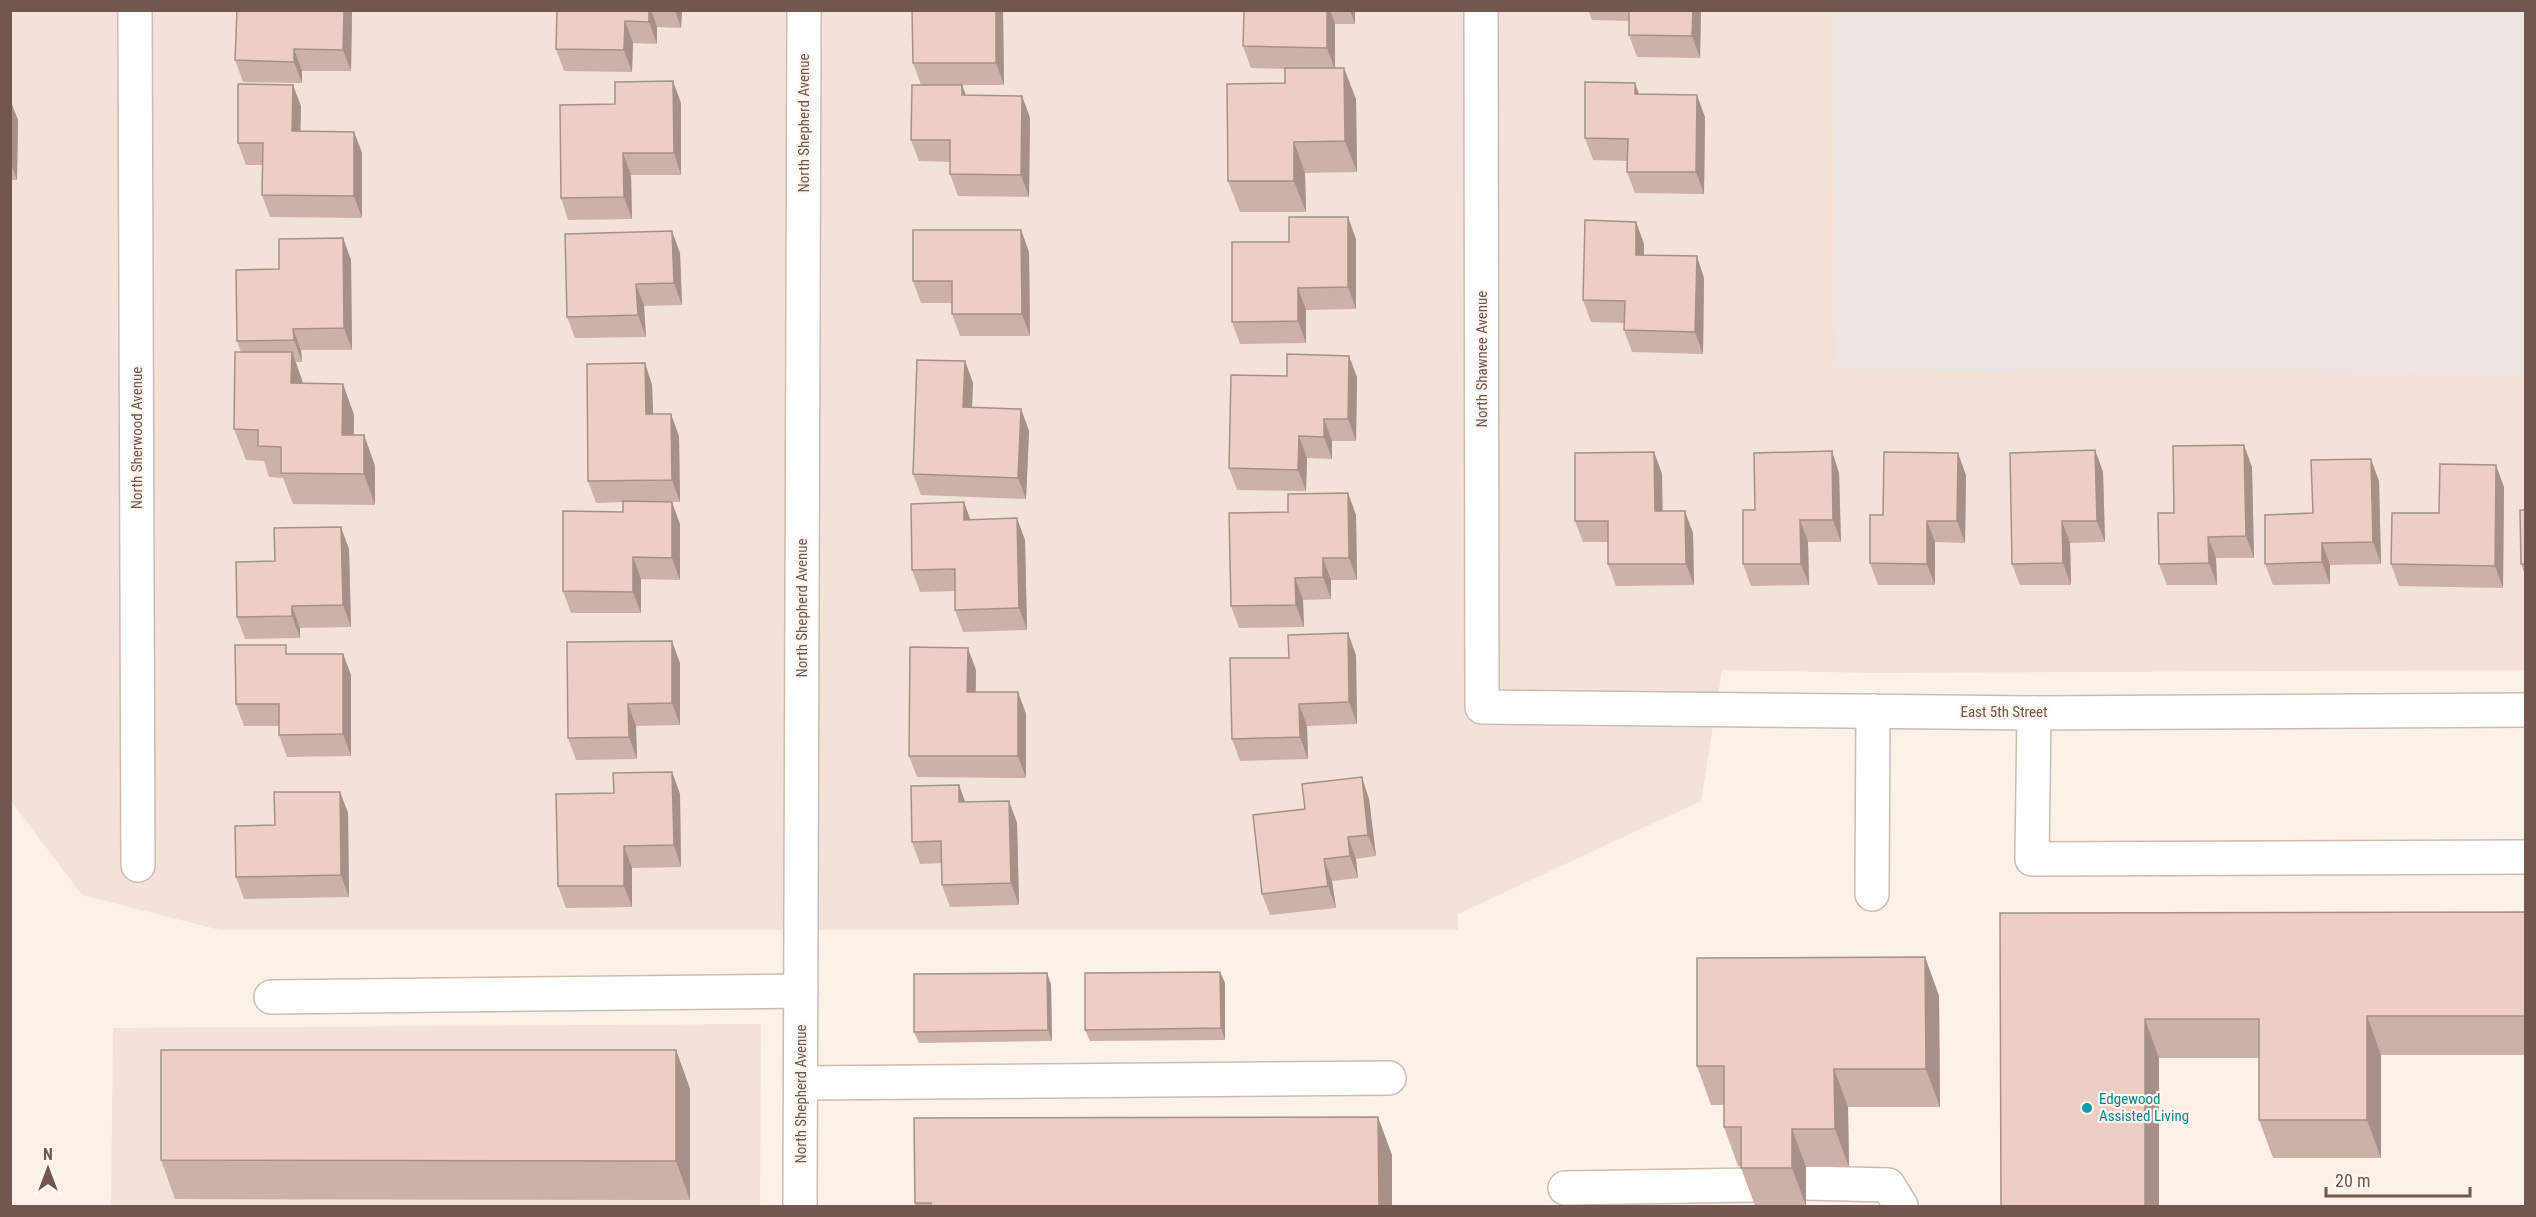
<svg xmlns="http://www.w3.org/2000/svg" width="2536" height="1217" font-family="'Roboto Condensed',sans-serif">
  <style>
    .residential { fill: #f2e2d7 }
    .industrial { fill: #ece5e1 }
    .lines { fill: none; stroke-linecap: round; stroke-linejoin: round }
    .minor-casing { stroke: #cebab2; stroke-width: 36 }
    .minor { stroke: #fff; stroke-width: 33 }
    .wall { fill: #cdb0a7 }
    .shaded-wall { fill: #a79088 }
    .building { fill: #eecdc2; stroke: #a79088; stroke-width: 1.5 }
    .culture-dot { fill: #0f9aa8; stroke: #fef6ef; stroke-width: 2 }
    .labels { text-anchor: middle; stroke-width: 4.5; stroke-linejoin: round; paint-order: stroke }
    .street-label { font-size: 15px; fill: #73564e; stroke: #fef6ef }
    .culture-label { font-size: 15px; fill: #0d838f; stroke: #fef6ef; text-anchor: start }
  </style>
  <rect width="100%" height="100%" fill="#fbf1e8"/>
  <g class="residential">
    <polygon points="11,11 2525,11 2525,670 1874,673 1722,670 1701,801 1458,914 1458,930 220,930 82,895 11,801"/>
    <polygon points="761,1024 760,1206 111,1206 113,1028"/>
  </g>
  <polygon class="industrial" points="1833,11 2525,11 2525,374 1835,369"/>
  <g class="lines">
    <g class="minor-casing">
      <g id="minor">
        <polyline points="135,10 138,865"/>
        <polyline points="1481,10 1482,707 2034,713 2526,710"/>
        <polyline points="2034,713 2032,859 2526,857"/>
        <polyline points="1872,894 1873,711"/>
        <polyline points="271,997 801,991"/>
        <polyline points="801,1083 1389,1078"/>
        <polyline points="1806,1183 1888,1185 1901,1206"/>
        <polyline points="1565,1188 1755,1185"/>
        <polyline points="800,1206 804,10"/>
      </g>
    </g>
    <use href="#minor" class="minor"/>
  </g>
  <g class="wall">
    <polygon points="237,10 352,10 351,71 302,71 302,83 243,82 235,60"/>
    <polygon points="557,10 682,10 681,28 657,27 657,44 633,43 632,72 564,71 556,49"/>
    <polygon points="1003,10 1004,85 930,85 962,85 966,95 1022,96 1030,118 1029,197 958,196 950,174 950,162 919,161 911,140 921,85 913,63"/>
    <polygon points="1244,10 1355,10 1355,24 1335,24 1335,68 1356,99 1357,172 1305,173 1306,212 1240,212 1228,181 1285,83 1285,69 1251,68 1243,46"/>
    <polygon points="1588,10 1701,10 1700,58 1637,57 1629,35 1629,21 1592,20"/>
    <polygon points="1639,94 1705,117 1704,194 1635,193 1627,172 1627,161 1593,160 1585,138"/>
    <polygon points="10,100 18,120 17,180 10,180"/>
    <polygon points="681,103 681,175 631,175 632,219 568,220 561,198"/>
    <polygon points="301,106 300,131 354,132 362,153 362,218 270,217 262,195 262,165 246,165 238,143"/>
    <polygon points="1636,222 1644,244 1644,255 1704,278 1703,354 1632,352 1624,330 1624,323 1591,322 1583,300"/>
    <polygon points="1021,230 1029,252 1030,336 960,336 952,314 952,303 921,303 913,281"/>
    <polygon points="343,238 351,260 352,350 301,350 302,362 296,362 303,383 343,384 354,415 354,435 364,435 375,466 375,505 293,504 283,478 269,477 264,461 246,460 234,429 241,352 237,341 279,269"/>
    <polygon points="1356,239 1356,309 1306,310 1306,343 1240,344 1232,322 1289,242"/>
    <polygon points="680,253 682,305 644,306 646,337 575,338 567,317"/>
    <polygon points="965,361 973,383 972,408 1021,409 1029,431 1026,499 921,495 913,474"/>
    <polygon points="645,363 652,385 653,414 679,436 680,502 655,502 680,524 680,580 641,579 641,613 571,613 563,591 623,512 623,502 596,503 588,481"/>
    <polygon points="1357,377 1356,441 1332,441 1332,459 1307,458 1306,491 1237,490 1229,468"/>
    <polygon points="2095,450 2103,472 2105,542 2070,543 2071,585 2020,585 2012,564"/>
    <polygon points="1654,452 1662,474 1662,511 1693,533 1694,585 1616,586 1608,564 1608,542 1583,542 1575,521"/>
    <polygon points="2252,467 2254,558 2216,558 2217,585 2167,585 2159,564 2174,513"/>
    <polygon points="1839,473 1841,542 1808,542 1809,585 1751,586 1743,564 1755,510"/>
    <polygon points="1966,475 1965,543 1935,542 1935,585 1878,585 1870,563 1883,515"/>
    <polygon points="2379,481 2381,564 2330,565 2330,584 2273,585 2265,564 2313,513"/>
    <polygon points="2504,487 2503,588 2399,586 2391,564 2439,513"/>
    <polygon points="1348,493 1356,515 1357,580 1331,580 1331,599 1303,600 1304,627 1239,628 1231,606 1288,512"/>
    <polygon points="964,502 970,520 1025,540 1027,630 963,632 955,610 955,591 920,592 912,570"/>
    <polygon points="2526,510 2526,578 2521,564"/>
    <polygon points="349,549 351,627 300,628 300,638 245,639 237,617"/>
    <polygon points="290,654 343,654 351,675 351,756 287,757 279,735 279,726 244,726 236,704"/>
    <polygon points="1356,655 1357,724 1307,726 1308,759 1240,761 1232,739 1289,658"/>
    <polygon points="680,663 680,725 636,726 637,759 576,760 568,738"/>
    <polygon points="976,670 976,692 1018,692 1026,714 1026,778 917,777 909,756"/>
    <polygon points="672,772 680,794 681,867 632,868 632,907 566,908 558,886 614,793"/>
    <polygon points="959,785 965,802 1009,801 1017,823 1019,905 950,907 942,885 942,863 920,864 912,842"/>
    <polygon points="340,792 348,813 349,897 244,899 236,877"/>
    <polygon points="1369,799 1376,856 1356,859 1358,878 1332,881 1336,908 1270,915 1262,894 1305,809"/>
    <polygon points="2526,912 2526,1055 2381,1055 2381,1158 2273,1158 2259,1120 2259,1058 2159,1058 2159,1206 2000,913"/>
    <polygon points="1925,957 1939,996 1940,1107 1848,1107 1849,1167 1806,1167 1806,1206 1755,1206 1741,1168 1741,1166 1738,1166 1724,1127 1724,1105 1711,1105 1697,1066"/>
    <polygon points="1220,972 1225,983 1225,1040 1090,1041 1085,1030"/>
    <polygon points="1051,984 1052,1041 919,1043 914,1032"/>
    <polygon points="676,1050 690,1089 690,1200 175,1199 161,1160"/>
    <polygon points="1392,1155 1392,1206 916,1206 915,1203"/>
  </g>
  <g class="shaded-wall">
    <polygon points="344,10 352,10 351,71 343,50"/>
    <polygon points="649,10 651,10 657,27 657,44 649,22"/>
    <polygon points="675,10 682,10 681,28"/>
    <polygon points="996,10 1003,10 1004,85 996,63"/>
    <polygon points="1327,10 1330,10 1335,24 1335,70 1327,48"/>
    <polygon points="1350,10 1355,10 1355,24"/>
    <polygon points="1693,10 1701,10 1700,58 1692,36"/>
    <polygon points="625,21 633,43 632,72 624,50"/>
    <polygon points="294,49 302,71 302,83 294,62"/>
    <polygon points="1344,68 1356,99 1357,172 1345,141"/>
    <polygon points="673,81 681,103 681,175 674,153"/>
    <polygon points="1635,83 1643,105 1635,94"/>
    <polygon points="293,85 301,106 300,153 292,131"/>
    <polygon points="962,85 970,107 962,95"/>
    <polygon points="1697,95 1705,117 1704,194 1696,172"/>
    <polygon points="1022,96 1030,118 1029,197 1021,175"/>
    <polygon points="10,100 18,120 17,180 10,161"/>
    <polygon points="354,132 362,153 362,218 354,196"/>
    <polygon points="1294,142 1305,173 1306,212 1294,181"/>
    <polygon points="623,153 631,175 632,219 624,197"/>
    <polygon points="1348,217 1356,239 1356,309 1348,287"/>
    <polygon points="1636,222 1644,244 1644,277 1636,255"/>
    <polygon points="1021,230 1029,252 1030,336 1022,314"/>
    <polygon points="672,231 680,253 682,305 674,283"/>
    <polygon points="343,238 351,260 352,350 344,328"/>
    <polygon points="1697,256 1704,278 1703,354 1695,332"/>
    <polygon points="636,284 644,306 646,337 638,315"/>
    <polygon points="1298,288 1306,310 1306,343 1298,321"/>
    <polygon points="293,329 301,350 302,362 294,340"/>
    <polygon points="292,352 303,383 291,383"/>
    <polygon points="1349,356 1357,377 1356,441 1348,419"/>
    <polygon points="965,361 973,383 971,429 963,407"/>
    <polygon points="645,363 652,385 654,436 646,414"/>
    <polygon points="343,384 354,415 353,466 342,435"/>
    <polygon points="1021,409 1029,431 1026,499 1018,478"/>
    <polygon points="671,414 679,436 680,502 672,480"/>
    <polygon points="1324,419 1332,441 1332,459 1324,437"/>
    <polygon points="364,435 375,466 375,505 364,474"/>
    <polygon points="1299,436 1307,458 1306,491 1298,470"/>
    <polygon points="2244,445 2252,467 2254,558 2246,536"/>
    <polygon points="2095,450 2103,472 2105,542 2097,521"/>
    <polygon points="1832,451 1839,473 1841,542 1833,520"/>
    <polygon points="1654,452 1662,474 1663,533 1655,511"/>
    <polygon points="1958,453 1966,475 1965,543 1957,521"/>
    <polygon points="2371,459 2379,481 2381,564 2373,542"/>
    <polygon points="2496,465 2504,487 2503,588 2495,566"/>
    <polygon points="1348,493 1356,515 1357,580 1349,558"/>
    <polygon points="672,502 680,524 680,580 672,558"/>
    <polygon points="964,502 972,524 964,520"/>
    <polygon points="1685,511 1693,533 1694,585 1686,564"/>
    <polygon points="1017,518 1025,540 1027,630 1019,608"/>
    <polygon points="1800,520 1808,542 1809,585 1801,564"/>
    <polygon points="1927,521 1935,542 1935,585 1927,564"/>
    <polygon points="2062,521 2070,543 2071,585 2063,563"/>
    <polygon points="341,527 349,549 351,627 343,605"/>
    <polygon points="2208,537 2216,558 2217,585 2209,563"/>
    <polygon points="2322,543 2330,565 2330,584 2322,562"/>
    <polygon points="633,557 641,579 641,613 633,592"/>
    <polygon points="1323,558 1331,580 1331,599 1323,577"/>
    <polygon points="1295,578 1303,600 1304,627 1296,605"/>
    <polygon points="292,606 300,628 300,638 292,616"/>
    <polygon points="1348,633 1356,655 1357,724 1349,702"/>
    <polygon points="672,641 680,663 680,725 672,703"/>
    <polygon points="968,648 976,670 975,714 967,692"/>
    <polygon points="343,654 351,675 351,756 343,734"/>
    <polygon points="1018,692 1026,714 1026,778 1018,756"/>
    <polygon points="628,704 636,726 637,759 629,737"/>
    <polygon points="1299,704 1307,726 1308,759 1300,737"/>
    <polygon points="672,772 680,794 681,867 674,845"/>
    <polygon points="1362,777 1369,799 1376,856 1368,835"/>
    <polygon points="959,785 967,807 959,802"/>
    <polygon points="340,792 348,813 349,897 341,875"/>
    <polygon points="1009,801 1017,823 1019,905 1011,883"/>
    <polygon points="1348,837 1356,859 1358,878 1350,856"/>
    <polygon points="624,846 632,868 632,907 624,886"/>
    <polygon points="1324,859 1332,881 1336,908 1328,886"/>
    <polygon points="1925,957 1939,996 1940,1107 1926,1069"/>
    <polygon points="1220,972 1225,983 1225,1040 1221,1028"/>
    <polygon points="1047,973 1051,984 1052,1041 1048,1030"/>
    <polygon points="2367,1016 2381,1055 2381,1158 2367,1120"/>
    <polygon points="2145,1019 2159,1058 2159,1206 2145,1206"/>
    <polygon points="676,1050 690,1089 690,1200 676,1161"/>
    <polygon points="1834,1069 1848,1107 1849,1167 1835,1129"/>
    <polygon points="1378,1117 1392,1155 1392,1206 1379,1206"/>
    <polygon points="1792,1129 1806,1167 1806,1206 1792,1168"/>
  </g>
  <g class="building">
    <polygon points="237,10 344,10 343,50 294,49 294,62 235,60"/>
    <polygon points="557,10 649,10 649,22 625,21 624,50 556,49"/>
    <polygon points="912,10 996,10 996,63 913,63"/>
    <polygon points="1244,10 1327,10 1327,48 1243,46"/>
    <polygon points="1629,10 1693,10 1692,36 1629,35"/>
    <polygon points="1285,68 1344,68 1345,141 1294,142 1294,181 1228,181 1227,84 1285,83"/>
    <polygon points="673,81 674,153 623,153 624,197 561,198 560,105 615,104 615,82"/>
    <polygon points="1585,82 1635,83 1635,94 1697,95 1696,172 1627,172 1628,139 1585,138"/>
    <polygon points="238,84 293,85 292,131 354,132 354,196 262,195 263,143 238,143"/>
    <polygon points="912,85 962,85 962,95 1022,96 1021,175 950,174 950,140 911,140"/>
    <polygon points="1289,217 1348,217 1348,287 1298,288 1298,321 1232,322 1232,242 1289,242"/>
    <polygon points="1585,220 1636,222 1636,255 1697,256 1695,332 1624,330 1625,301 1583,300"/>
    <polygon points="913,230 1021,230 1022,314 952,314 952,281 913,281"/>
    <polygon points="672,231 674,283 636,284 638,315 567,317 565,234"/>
    <polygon points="343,238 344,328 293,329 294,340 237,341 236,270 279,269 279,239"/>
    <polygon points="235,352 292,352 291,383 343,384 342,435 364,435 364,474 281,473 281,447 258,446 258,430 234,429"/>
    <polygon points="1287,354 1349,356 1348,419 1324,419 1324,437 1299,436 1298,470 1229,468 1231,375 1287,376"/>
    <polygon points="917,360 965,361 963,407 1021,409 1018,478 913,474"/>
    <polygon points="645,363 646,414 671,414 672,480 588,481 587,364"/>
    <polygon points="2244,445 2246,536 2208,537 2209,563 2159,564 2158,513 2174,513 2173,446"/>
    <polygon points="2095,450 2097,521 2062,521 2063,563 2012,564 2010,453"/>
    <polygon points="1832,451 1833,520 1800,520 1801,564 1743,564 1743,510 1755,510 1754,453"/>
    <polygon points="1654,452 1655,511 1685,511 1686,564 1608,564 1608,521 1575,521 1575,453"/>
    <polygon points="1884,452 1958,453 1957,521 1927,521 1927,564 1870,563 1870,515 1883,515"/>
    <polygon points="2371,459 2373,542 2322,543 2322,562 2265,564 2265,515 2313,513 2311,460"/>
    <polygon points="2440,464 2496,465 2495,566 2391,564 2392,513 2439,513"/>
    <polygon points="1348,493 1349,558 1323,558 1323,577 1295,578 1296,605 1231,606 1229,513 1288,512 1288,494"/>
    <polygon points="623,501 672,502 672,558 633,557 633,592 563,591 563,511 623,512"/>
    <polygon points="964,502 964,520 1017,518 1019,608 955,610 955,569 912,570 911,504"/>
    <polygon points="2520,510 2526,510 2526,564 2521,564"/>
    <polygon points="341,527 343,605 292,606 292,616 237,617 236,562 275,561 274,528"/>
    <polygon points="1348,633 1349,702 1299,704 1300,737 1232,739 1230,658 1289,658 1288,635"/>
    <polygon points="672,641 672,703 628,704 629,737 568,738 567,642"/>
    <polygon points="235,645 286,645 286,654 343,654 343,734 279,735 279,704 236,704"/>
    <polygon points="910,647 968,648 967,692 1018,692 1018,756 909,756"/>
    <polygon points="672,772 674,845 624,846 624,886 558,886 556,794 614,793 613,773"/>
    <polygon points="1362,777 1368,835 1348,837 1350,856 1324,859 1328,886 1262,894 1253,815 1305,809 1302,784"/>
    <polygon points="959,785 959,802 1009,801 1011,883 942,885 941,841 912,842 911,786"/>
    <polygon points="274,792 340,792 341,875 236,877 235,826 275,825"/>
    <polygon points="2526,912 2526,1016 2367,1016 2367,1120 2259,1120 2259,1019 2145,1019 2145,1206 2001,1206 2000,913"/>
    <polygon points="1925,957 1926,1069 1834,1069 1835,1129 1792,1129 1792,1168 1741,1168 1741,1127 1724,1127 1724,1066 1697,1066 1697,958"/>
    <polygon points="1220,972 1221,1028 1085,1030 1085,973"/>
    <polygon points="1047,973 1048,1030 914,1032 914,974"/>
    <polygon points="161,1050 676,1050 676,1161 161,1160"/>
    <polygon points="1378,1117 1379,1206 931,1206 931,1203 915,1203 914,1118"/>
  </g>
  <circle class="culture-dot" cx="2087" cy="1108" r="6"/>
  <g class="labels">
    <g class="street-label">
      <text transform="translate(804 123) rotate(-90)" y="5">North Shepherd Avenue</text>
      <text transform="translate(1482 359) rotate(-90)" y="5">North Shawnee Avenue</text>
      <text transform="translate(137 438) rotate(-90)" y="5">North Sherwood Avenue</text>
      <text transform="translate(802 608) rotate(-90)" y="5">North Shepherd Avenue</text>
      <text x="2004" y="717">East 5th Street</text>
      <text transform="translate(801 1094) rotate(-90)" y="5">North Shepherd Avenue</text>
    </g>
    <g class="culture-label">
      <text x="2099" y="1104">Edgewood<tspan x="2099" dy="17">Assisted Living</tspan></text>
    </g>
  </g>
  <rect width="2536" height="1217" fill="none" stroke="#73564e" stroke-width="24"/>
  <g transform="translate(48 1169)" stroke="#fef6ef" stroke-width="4.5" paint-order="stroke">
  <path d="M0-4.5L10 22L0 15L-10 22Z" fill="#73564e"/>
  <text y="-9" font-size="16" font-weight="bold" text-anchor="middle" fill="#73564e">N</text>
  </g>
  <path d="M2326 1187v9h144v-9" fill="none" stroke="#73564e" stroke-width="3"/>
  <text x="2335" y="1187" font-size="18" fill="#73564e" stroke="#fef6ef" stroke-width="4.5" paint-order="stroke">20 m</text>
</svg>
